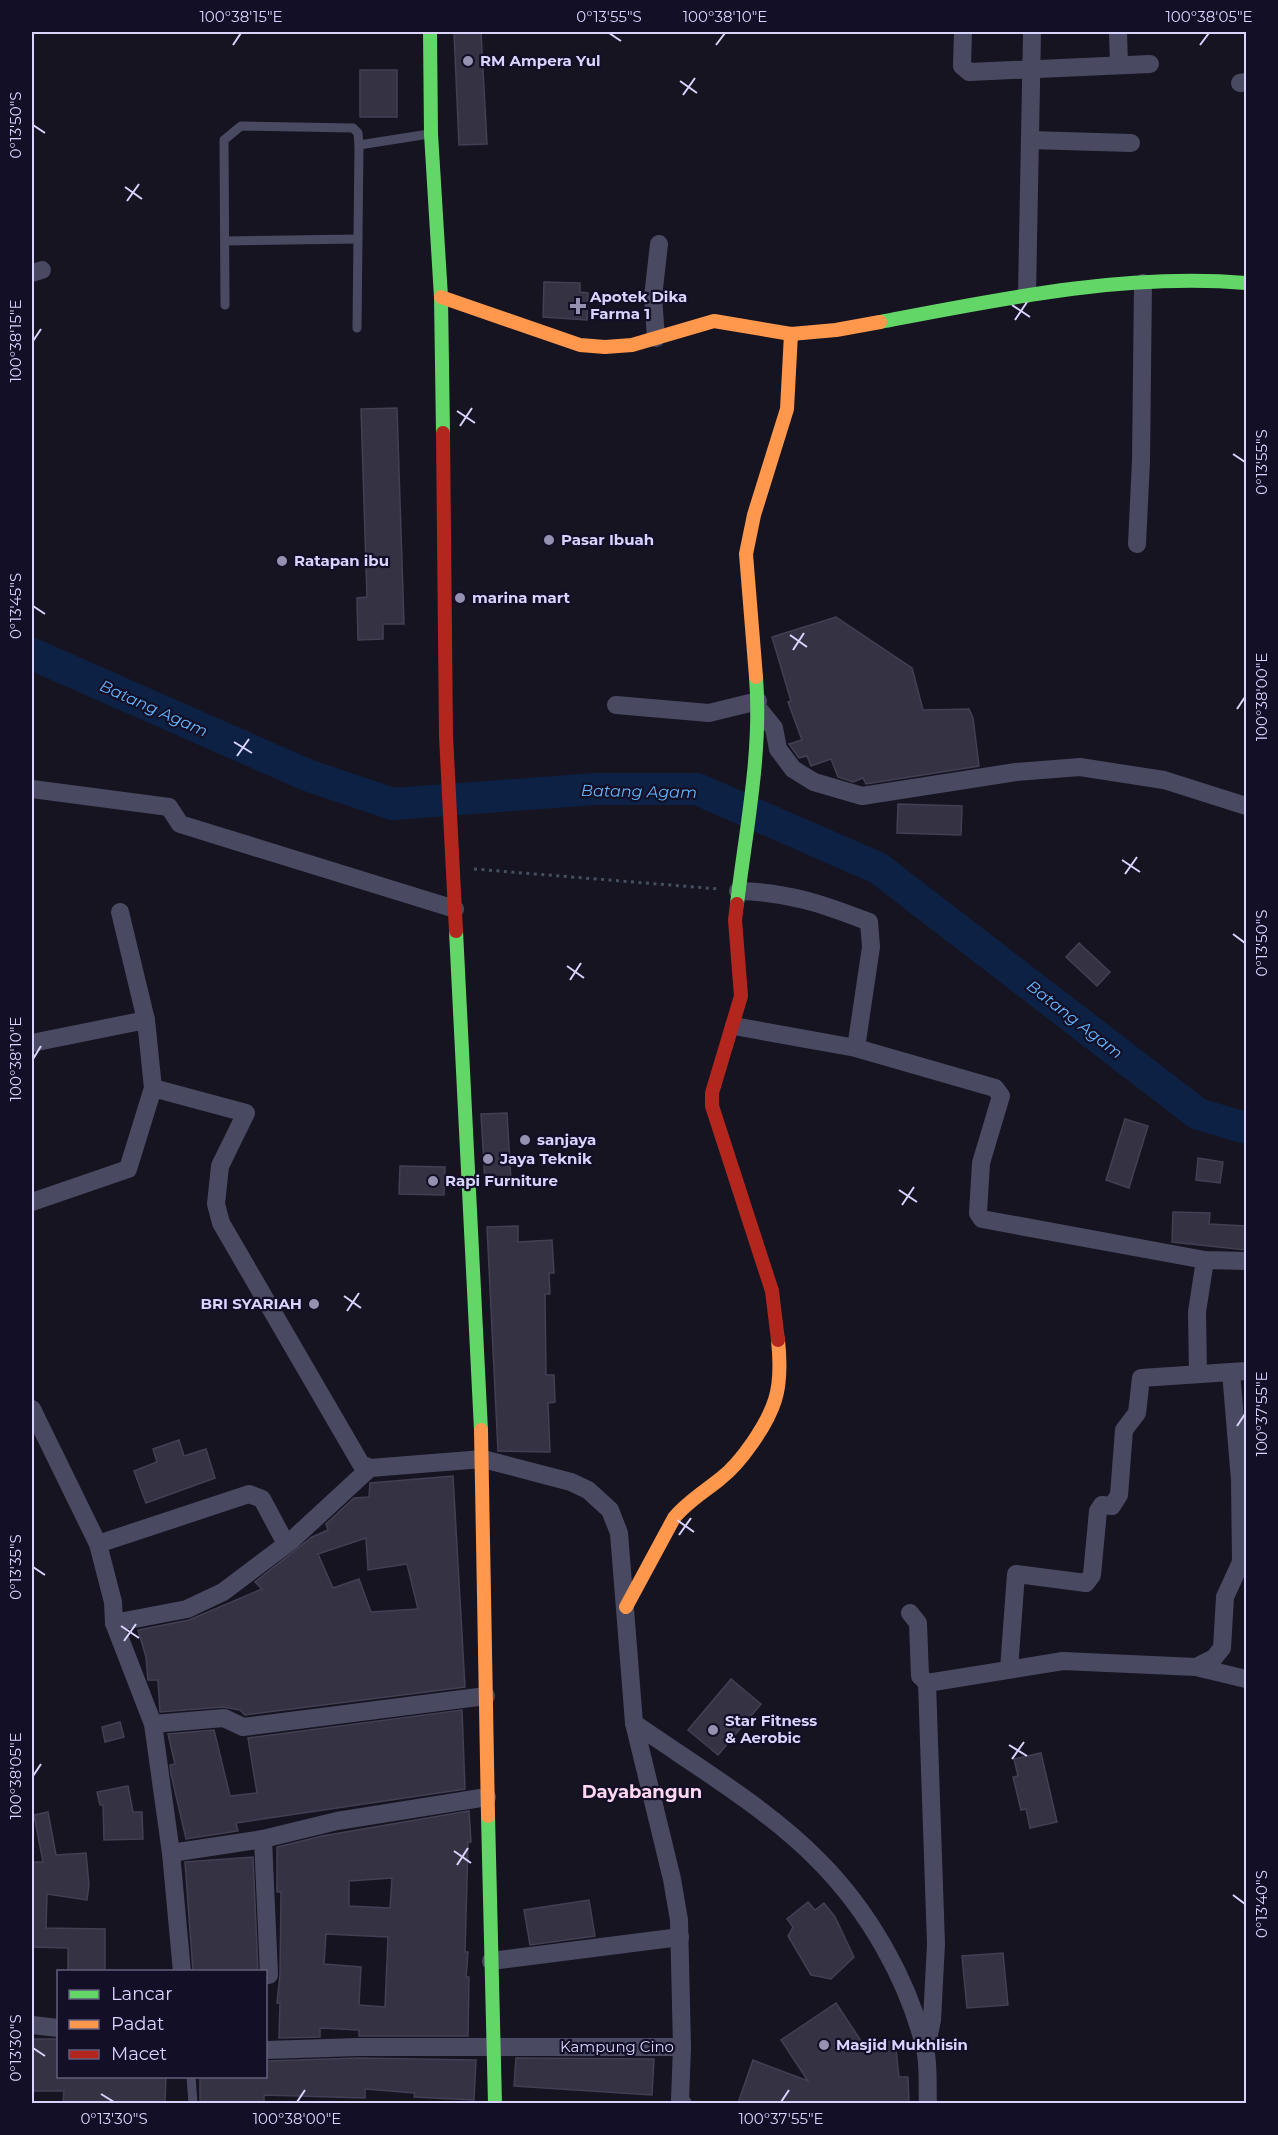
<svg xmlns="http://www.w3.org/2000/svg" width="1278" height="2135" font-family="Montserrat,sans-serif">
  <style>
    .lines { fill: none; stroke-linecap: round; stroke-linejoin: round }
    .river { stroke: #0d2144; stroke-width: 32 }
    .building { fill: #343243; stroke: #433f54; stroke-width: 1.5; fill-rule: evenodd }
    .path { stroke: #44505f; stroke-width: 3; stroke-dasharray: 3 4.5; stroke-linecap: butt }
    .lane { stroke: #4a4962; stroke-width: 9 }
    .street { stroke: #4a4962; stroke-width: 18 }
    .fast { stroke: #63d668; stroke-width: 14 }
    .slow { stroke: #ff974d; stroke-width: 14 }
    .jam { stroke: #b3261e; stroke-width: 14 }
    .ticks { fill: none; stroke: #d9d4ff; stroke-width: 2 }
    .poi-dot { fill: #9591b1; stroke: #130f26; stroke-width: 2 }
    .labels { text-anchor: middle; stroke-width: 4.5; stroke-linejoin: round; paint-order: stroke }
    .poi-label { font-size: 15px; font-weight: bold; fill: #d9d4ff; stroke: #130f26; text-anchor: start }
    .street-label { font-size: 15px; fill: #d9d4ff; stroke: #130f26 }
    .water-label { font-size: 16px; font-style: italic; fill: #62b6ff; stroke: #130f26 }
    .quarter-label { font-size: 18px; font-weight: bold; fill: #ffd6f0; stroke: #130f26 }
    .neatline { fill: none; stroke: #d9d4ff; stroke-width: 2 }
    .ticks-label { font-size: 15px; text-anchor: middle; fill: #d9d4ff }
  </style>
  <rect width="100%" height="100%" fill="#161421"/>
  <g class="lines">
    <polyline class="river" points="32,654 307,775 393,804 595,789 697,789 878,868 1198,1114 1246,1128"/>
  </g>
  <g class="building">
    <polygon points="454,32 481,32 487,144 459,145"/>
    <rect x="360" y="70" width="37" height="47"/>
    <polygon points="544,282 580,283 580,292 588,293 587,320 543,317"/>
    <polygon points="397,408 404,624 383,624 383,639 358,640 357,598 367,597 361,409"/>
    <polygon points="836,617 912,668 923,710 969,709 973,718 979,766 866,784 863,778 853,782 838,777 831,759 811,766 807,756 799,758 789,744 802,740 788,702 791,701 772,637"/>
    <polygon points="898,804 962,806 961,835 897,833"/>
    <polygon points="1079,943 1110,972 1097,986 1066,957"/>
    <polygon points="507,1113 511,1181 485,1182 481,1114"/>
    <polygon points="1125,1119 1148,1126 1129,1188 1106,1180"/>
    <polygon points="1198,1158 1223,1162 1220,1183 1196,1180"/>
    <polygon points="400,1166 445,1167 444,1195 399,1194"/>
    <polygon points="1173,1212 1210,1213 1209,1224 1246,1226 1246,1250 1172,1242"/>
    <polygon points="518,1226 518,1242 552,1240 554,1273 549,1273 550,1294 545,1294 546,1375 554,1375 555,1402 548,1403 550,1452 498,1451 487,1227"/>
    <polygon points="179,1440 184,1456 206,1449 215,1478 146,1503 134,1471 157,1462 153,1449"/>
    <path d="M453 1476 465 1687 245 1715 240 1710 223 1707 160 1712 158 1680H148L146 1657 138 1630 189 1620 262 1589 255 1582 312 1537 328 1530 326 1524 354 1498 369 1497 370 1483ZM366 1538 368 1570 407 1564 418 1609 371 1612 359 1579 333 1588 318 1554Z"/>
    <polygon points="731,1679 761,1704 718,1755 688,1730"/>
    <polygon points="462,1710 465,1789 236,1823 238,1831 186,1839 171,1774 170,1765 175,1764 168,1734 214,1730 230,1796 257,1793 248,1738"/>
    <polygon points="120,1722 124,1737 105,1742 102,1727"/>
    <polygon points="1041,1753 1057,1822 1030,1828 1026,1809 1021,1810 1013,1777 1018,1776 1014,1759"/>
    <polygon points="128,1786 133,1812 142,1812 143,1839 104,1840 103,1805 100,1805 97,1792"/>
    <path d="M469 1811 471 1842H468L465 1952H468L466 1977H469L468 2036H359V2030L320 2028V2037L279 2038 280 2003H277L280 1975 281 1892H277V1847L322 1836ZM392 1878 390 1908 349 1906V1881ZM326 1934 388 1937 385 2007 359 2005 361 1967 324 1964Z"/>
    <polygon points="48,1812 56,1855 86,1853 89,1885 87,1900 47,1894 46,1928 105,1929 105,1971 68,1971 68,1948 32,1947 32,1862 43,1862 34,1815"/>
    <polygon points="253,1857 258,1971 193,1971 185,1862"/>
    <polygon points="589,1900 595,1936 530,1945 524,1910"/>
    <polygon points="808,1902 815,1910 824,1903 835,1917 854,1957 831,1979 811,1975 788,1936 793,1927 787,1919"/>
    <polygon points="1003,1953 1008,2005 967,2008 962,1956"/>
    <polygon points="836,2003 863,2044 895,2041 899,2077 908,2077 909,2103 738,2103 753,2060 808,2081 781,2040"/>
    <polygon points="32,2039 58,2039 58,2076 166,2076 165,2103 63,2103 64,2091 32,2091"/>
    <polygon points="358,2058 476,2060 474,2100 414,2097 415,2093 365,2089 365,2098 264,2095 264,2103 200,2103 200,2076 267,2076 267,2061"/>
    <polygon points="516,2058 654,2059 652,2095 514,2086"/>
  </g>
  <g class="lines">
    <polyline class="path" points="474,869 719,889"/>
    <g class="lane">
      <polyline points="359,145 429,134"/>
      <polyline points="225,241 358,239"/>
      <polyline points="225,305 224,140 241,126 353,128 358,133 359,145 357,328"/>
      <polyline points="191,2076 193,2104"/>
    </g>
    <g class="street">
      <polyline points="963,32 962,66 969,72 1150,64"/>
      <polyline points="1118,32 1119,65"/>
      <polyline points="1240,83 1246,82"/>
      <polyline points="1030,140 1131,143"/>
      <polyline points="32,273 42,270"/>
      <polyline points="1027,294 1032,32"/>
      <polyline points="656,338 653,297 659,244"/>
      <polyline points="1137,544 1141,461 1143,283"/>
      <polyline points="616,705 709,713 758,701"/>
      <polyline points="757,707 774,728 778,749 793,769 814,782 862,796 1016,772 1080,767 1164,780 1246,806"/>
      <polyline points="32,789 169,807 180,824 455,909"/>
      <path d="M738 891C788 892 823 904 869 922L871 947 856 1048 995 1088 1001 1096 981 1163 978 1213 982 1219 1205 1260 1246 1261"/>
      <polyline points="734,1026 856,1048"/>
      <polyline points="32,1043 146,1020"/>
      <polyline points="153,1088 246,1113 220,1166 216,1204 221,1223 361,1464 370,1468"/>
      <polyline points="32,1202 128,1169 153,1088 146,1020 120,912"/>
      <polyline points="1198,1374 1197,1312 1205,1260"/>
      <polyline points="32,1409 98,1544 113,1602 114,1623 153,1724 171,1853"/>
      <polyline points="98,1544 249,1494 262,1499 286,1544"/>
      <polyline points="910,1613 918,1623 920,1676 927,1683 936,1944 932,2020 926,2049"/>
      <path d="M114 1623 187 1609 223 1592 292 1540 370 1468 483 1459 571 1482 588 1490 610 1510 619 1533 634 1723C694 1765 767 1808 818 1860 868 1910 908 1979 925 2049 929 2065 927 2086 928 2104"/>
      <polyline points="1196,1667 1214,1658 1222,1648 1225,1597 1241,1562 1240,1480 1231,1372"/>
      <polyline points="1009,1669 1016,1574 1086,1583 1092,1575 1098,1511 1102,1505 1112,1506 1119,1495 1124,1430 1137,1413 1141,1378 1246,1371"/>
      <polyline points="927,1683 1063,1661 1196,1667 1246,1679"/>
      <polyline points="634,1723 672,1879 679,1920 682,2047"/>
      <polyline points="153,1724 224,1718 243,1727 486,1696"/>
      <polyline points="263,1839 269,1975"/>
      <polyline points="491,1961 680,1937"/>
      <polyline points="182,1972 171,1853 263,1839 337,1821 487,1797"/>
      <polyline points="32,2025 58,2028"/>
      <polyline points="266,2050 358,2047 682,2047 680,2100 683,2104"/>
    </g>
    <g class="fast">
      <polyline points="430,32 431,134 441,297 443,433"/>
      <path d="M880 322C1000 299 1124 273 1246 283"/>
      <path d="M737 904C746 829 762 752 756 677"/>
      <polyline points="456,931 481,1430"/>
      <polyline points="488,1816 495,2104"/>
    </g>
    <g class="slow">
      <polyline points="441,297 580,345 605,347 632,345 714,321 791,334 836,330 880,322"/>
      <polyline points="756,677 746,554 754,515 787,409 791,334"/>
      <polyline points="481,1430 488,1816"/>
      <path d="M626 1607 674 1518C687 1502 704 1492 720 1479 741 1463 767 1425 775 1400 781 1381 780 1359 778 1340"/>
    </g>
    <g class="jam">
      <polyline points="443,433 446,736 456,931"/>
      <polyline points="737,904 735,920 741,996 712,1093 712,1106 772,1291 778,1340"/>
    </g>
  </g>
  <path class="ticks" d="M609 33 621 41M233 45 241 33M716 45 725 33M1200 45 1209 33M680 81 697 93M683 95 695 78M33 125 45 133M125 187 142 199M127 201 139 184M1012 305 1030 317M1015 320 1027 302M33 341 41 329M457 411 475 423M460 426 472 408M1233 454 1245 462M33 606 45 614M790 635 807 647M793 650 804 633M1237 709 1245 697M234 742 252 753M237 756 249 739M1122 860 1140 872M1125 874 1137 857M1233 934 1245 943M567 966 584 978M570 980 581 963M33 1059 41 1046M899 1190 917 1202M902 1205 914 1187M344 1296 361 1308M347 1311 359 1293M1237 1426 1245 1414M677 1520 694 1532M679 1535 691 1518M33 1567 45 1575M121 1626 139 1638M124 1641 136 1624M1009 1745 1027 1756M1012 1759 1024 1742M33 1776 41 1764M454 1851 471 1863M457 1865 468 1848M1233 1895 1245 1904M33 2048 45 2056M101 2094 114 2102M297 2102 305 2090M781 2102 789 2090"/>
  <g class="poi-dot">
    <circle cx="468" cy="61" r="6"/>
    <path d="M575 297h6v6h6v6h-6v6h-6v-6h-6v-6h6z"/>
    <circle cx="549" cy="540" r="6"/>
    <circle cx="282" cy="561" r="6"/>
    <circle cx="460" cy="598" r="6"/>
    <circle cx="525" cy="1140" r="6"/>
    <circle cx="488" cy="1159" r="6"/>
    <circle cx="433" cy="1181" r="6"/>
    <circle cx="314" cy="1304" r="6"/>
    <circle cx="713" cy="1730" r="6"/>
    <circle cx="824" cy="2045" r="6"/>
  </g>
  <g class="labels">
    <g class="poi-label">
      <text x="480" y="66">RM Ampera Yul</text>
      <text x="590" y="302">Apotek Dika<tspan x="590" dy="17">Farma 1</tspan></text>
      <text x="561" y="545">Pasar Ibuah</text>
      <text x="294" y="566">Ratapan ibu</text>
      <text x="472" y="603">marina mart</text>
      <text x="537" y="1145">sanjaya</text>
      <text x="500" y="1164">Jaya Teknik</text>
      <text x="445" y="1186">Rapi Furniture</text>
      <text x="302" y="1309" text-anchor="end">BRI SYARIAH</text>
      <text x="725" y="1726">Star Fitness<tspan x="725" dy="17">&amp; Aerobic</tspan></text>
      <text x="836" y="2050">Masjid Mukhlisin</text>
    </g>
    <g class="street-label">
      <text x="617" y="2052">Kampung Cino</text>
    </g>
    <g class="water-label">
      <text transform="translate(154 708) rotate(24)" y="6">Batang Agam</text>
      <text transform="translate(639 791) rotate(1)" y="6">Batang Agam</text>
      <text transform="translate(1075 1019) rotate(38)" y="6">Batang Agam</text>
    </g>
    <g class="quarter-label">
      <text x="642" y="1798">Dayabangun</text>
    </g>
  </g>
  <rect width="1278" height="2135" fill="none" stroke="#130f26" stroke-width="66"/>
  <rect x="57" y="1970" width="210" height="108" fill="#130f26" stroke="#625e7d" stroke-width="1.5"/>
  <rect x="69" y="1990" width="30" height="9" fill="#63d668" stroke="#625e7d" stroke-width="1.5"/>
  <text x="111" y="2000" font-size="18" fill="#d9d4ff">Lancar</text>
  <rect x="69" y="2020" width="30" height="9" fill="#ff974d" stroke="#625e7d" stroke-width="1.5"/>
  <text x="111" y="2030" font-size="18" fill="#d9d4ff">Padat</text>
  <rect x="69" y="2050" width="30" height="9" fill="#b3261e" stroke="#625e7d" stroke-width="1.5"/>
  <text x="111" y="2060" font-size="18" fill="#d9d4ff">Macet</text>
  <rect x="33" y="33" width="1212" height="2069" class="neatline"/>
  <g class="ticks-label">
    <text x="241" y="22">100°38'15"E</text>
    <text x="609" y="22">0°13'55"S</text>
    <text x="725" y="22">100°38'10"E</text>
    <text x="1209" y="22">100°38'05"E</text>
    <text transform="translate(16 125) rotate(-90)" y="5">0°13'50"S</text>
    <text transform="translate(16 341) rotate(-90)" y="5">100°38'15"E</text>
    <text transform="translate(1262 462) rotate(-90)" y="5">0°13'55"S</text>
    <text transform="translate(16 606) rotate(-90)" y="5">0°13'45"S</text>
    <text transform="translate(1262 697) rotate(-90)" y="5">100°38'00"E</text>
    <text transform="translate(1262 943) rotate(-90)" y="5">0°13'50"S</text>
    <text transform="translate(16 1059) rotate(-90)" y="5">100°38'10"E</text>
    <text transform="translate(1262 1414) rotate(-90)" y="5">100°37'55"E</text>
    <text transform="translate(16 1567) rotate(-90)" y="5">0°13'35"S</text>
    <text transform="translate(16 1776) rotate(-90)" y="5">100°38'05"E</text>
    <text transform="translate(1262 1904) rotate(-90)" y="5">0°13'40"S</text>
    <text transform="translate(16 2048) rotate(-90)" y="5">0°13'30"S</text>
    <text x="114" y="2124">0°13'30"S</text>
    <text x="297" y="2124">100°38'00"E</text>
    <text x="781" y="2124">100°37'55"E</text>
  </g>
</svg>
